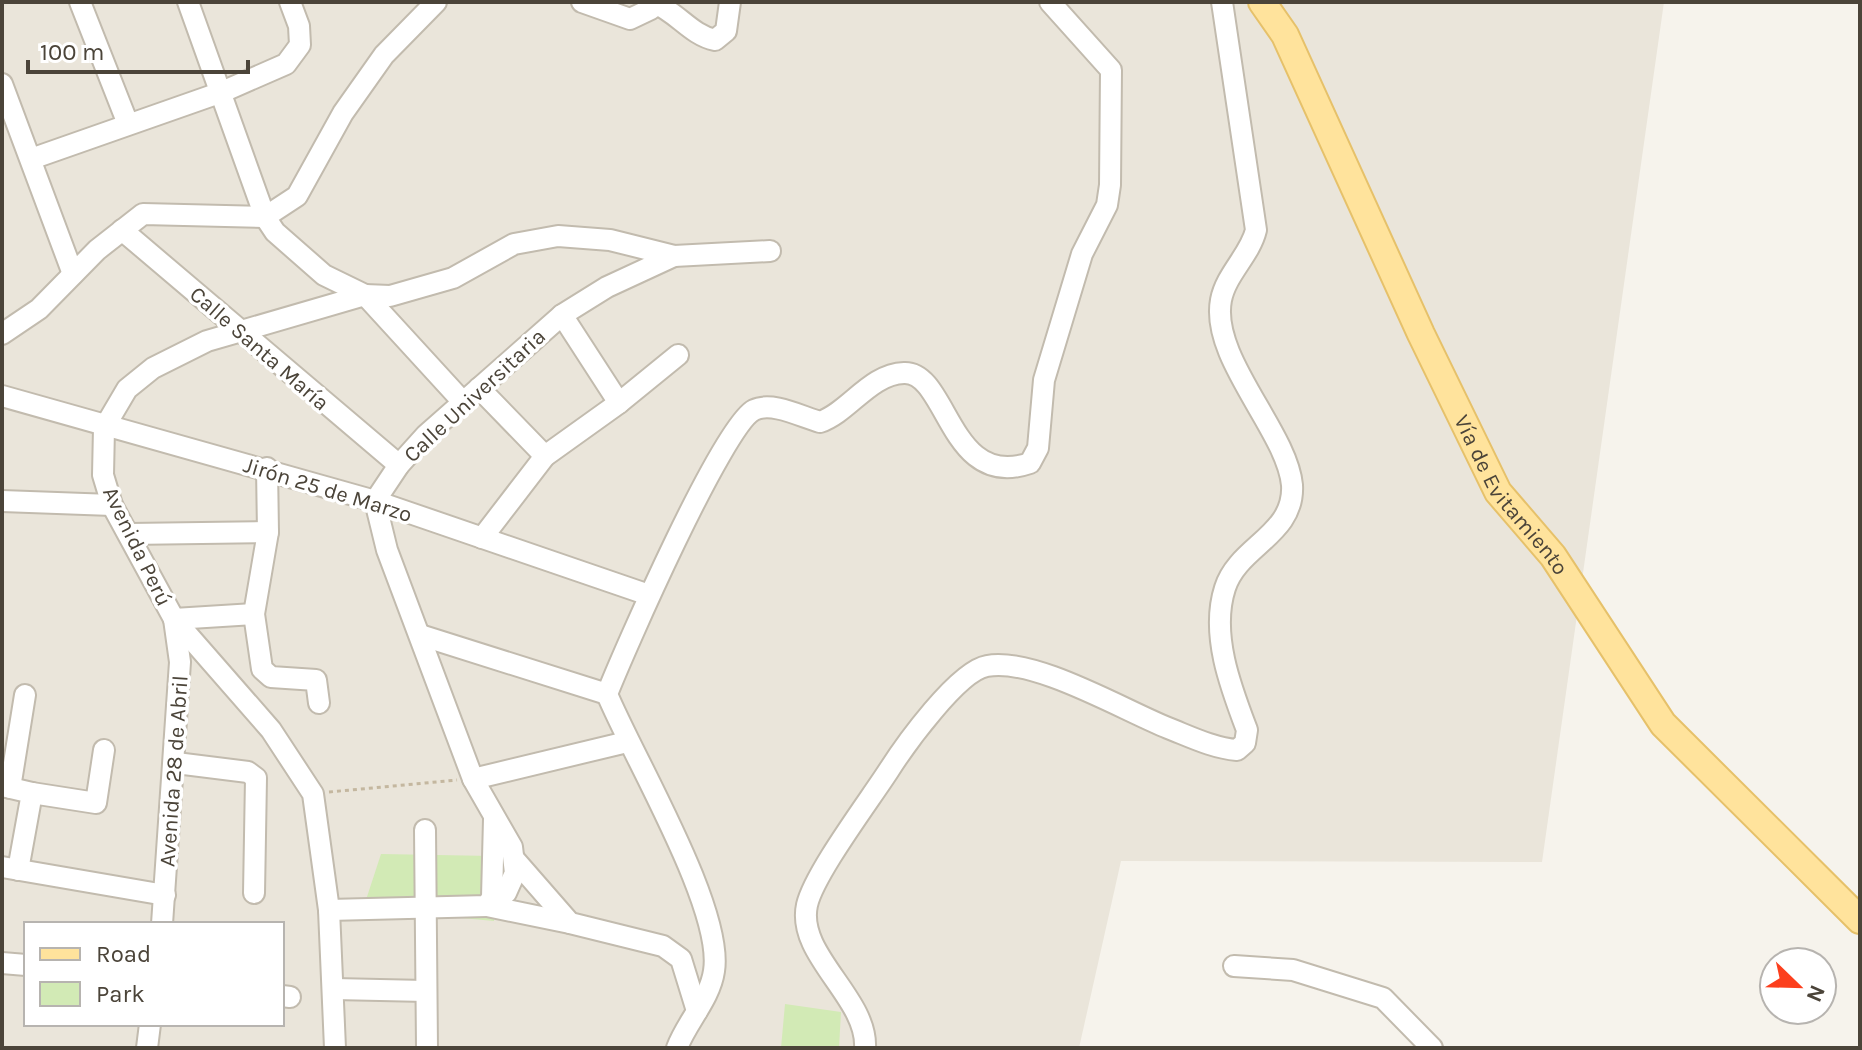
<svg xmlns="http://www.w3.org/2000/svg" width="1862" height="1050" font-family="Karla,sans-serif">
  <style>
    .residential { fill: #eae5da; fill-rule: evenodd }
    .green { fill: #d2eab5 }
    .lines { fill: none; stroke-linecap: round; stroke-linejoin: round }
    .minor-casing { stroke: #c2bbae; stroke-width: 24 }
    .major-casing { stroke: #e6c16a; stroke-width: 30 }
    .path { stroke: #c4b79f; stroke-width: 3; stroke-dasharray: 4 4; stroke-linecap: butt }
    .minor { stroke: #fff; stroke-width: 20 }
    .major { stroke: #ffe39c; stroke-width: 26 }
    .labels { text-anchor: middle; stroke-width: 7; stroke-linejoin: round; paint-order: stroke }
    .street-label { font-size: 22px; fill: #4b4439; stroke: #fff }
  </style>
  <rect width="100%" height="100%" fill="#f6f3ec"/>
  <path class="residential" d="M2 2H1664L1542 862 1121 861 1079 1048H2ZM26 924H282V1024H26Z"/>
  <g class="green">
    <polygon points="381,854 493,856 494,921 363,909"/>
    <polygon points="785,1004 841,1012 839,1048 781,1048"/>
  </g>
  <g class="lines">
    <g class="minor-casing">
      <g id="minor">
        <polyline points="80,2 128,124"/>
        <polyline points="188,2 265,217 275,232 324,275 365,295 463,402"/>
        <polyline points="582,2 630,19 651,9 654,3"/>
        <path d="M654 3C677 12 691 35 715 40L726 31 730 2"/>
        <polyline points="2,84 73,274"/>
        <polyline points="31,159 222,92 286,64 300,45 299,26 290,2"/>
        <polyline points="122,230 399,465"/>
        <polyline points="562,315 619,403"/>
        <polyline points="2,334 39,309 97,250 143,214 265,217 297,196 343,113 384,55 436,2"/>
        <polyline points="479,388 545,456"/>
        <polyline points="2,396 375,501 649,595"/>
        <polyline points="267,468 268,532 254,614 262,669 271,677 316,680 319,703"/>
        <polyline points="2,501 112,505"/>
        <polyline points="129,534 268,532"/>
        <polyline points="482,538 545,456 619,403 678,355"/>
        <polyline points="174,619 254,614"/>
        <polyline points="420,635 607,694"/>
        <polyline points="176,763 248,772 256,778 254,893"/>
        <polyline points="473,779 627,742"/>
        <polyline points="2,786 32,793 18,870"/>
        <polyline points="10,788 25,695"/>
        <polyline points="32,793 96,803 104,750"/>
        <polyline points="425,830 427,1048"/>
        <polyline points="515,860 570,923 663,946 681,959 697,1011"/>
        <polyline points="2,867 165,895"/>
        <polyline points="329,910 487,906 492,897 494,819"/>
        <polyline points="570,923 487,906 506,893 510,884 515,873 512,847 473,779 387,550 375,501 399,465 426,435 562,315 607,287 674,256"/>
        <polyline points="162,924 180,662 174,619"/>
        <polyline points="2,963 26,965"/>
        <polyline points="1234,966 1293,970 1383,998 1432,1048"/>
        <polyline points="334,989 426,991"/>
        <polyline points="282,996 290,997"/>
        <polyline points="147,1048 150,1024"/>
        <polyline points="335,1048 329,910 313,794 271,730 174,619 112,505 103,475 104,428 127,389 153,368 207,341 365,295 390,296 453,278 514,244 558,236 610,240 674,256 770,251"/>
        <path d="M677 1048C686 1023 710 999 714 971 724 909 633 757 607 694 624 651 723 425 754 410 772 401 802 417 820 422 849 412 870 374 904 373 948 371 949 491 1030 463L1038 448 1044 380 1082 254 1107 205 1110 185 1111 70 1050 2"/>
        <path d="M865 1048C868 998 796 955 807 905 814 874 869 801 889 770 905 745 958 671 987 666 1034 657 1123 710 1168 728 1191 737 1213 748 1237 750L1245 743 1247 730C1231 688 1210 634 1225 588 1238 546 1295 535 1292 485 1287 431 1210 358 1221 300 1226 274 1250 255 1256 230L1222 2"/>
      </g>
    </g>
    <g class="major-casing">
      <g id="major">
        <path id="s1" d="M1262 2 1285 35 1421 334 1498 492 1553 556 1663 724 1860 920"/>
      </g>
    </g>
    <polyline class="path" points="329,792 457,780"/>
    <use href="#minor" class="minor"/>
    <use href="#major" class="major"/>
  </g>
  <g class="labels">
    <g class="street-label">
      <text transform="translate(260 348) rotate(41)" y="8">Calle Santa María</text>
      <text transform="translate(474 395) rotate(-43)" y="8">Calle Universitaria</text>
      <text transform="translate(328 489) rotate(17)" y="8">Jirón 25 de Marzo</text>
      <text dy="8" stroke="none"><textPath href="#s1" startOffset="554">Vía de Evitamiento</textPath></text>
      <text transform="translate(138 546) rotate(64)" y="8">Avenida Perú</text>
      <text transform="translate(173 771) rotate(-86)" y="8">Avenida 28 de Abril</text>
    </g>
  </g>
  <rect width="1862" height="1050" fill="none" stroke="#4b4439" stroke-width="8"/>
  <rect x="24" y="922" width="260" height="104" fill="#ffffff" stroke="#b7b4b0" stroke-width="2"/>
  <rect x="40" y="948" width="40" height="12" fill="#ffe39c" stroke="#b7b4b0" stroke-width="2"/>
  <text x="96" y="962" font-size="24" fill="#4b4439">Road</text>
  <rect x="40" y="982" width="40" height="24" fill="#d2eab5" stroke="#b7b4b0" stroke-width="2"/>
  <text x="96" y="1002" font-size="24" fill="#4b4439">Park</text>
  <g transform="translate(1798 986) rotate(113)"><circle r="38" fill="#ffffff" stroke="#b7b4b0" stroke-width="2"/>
  <path d="M0-6L14 30L0 20L-14 30Z" fill="#fc3f1d"/>
  <text y="-12" font-size="22" font-weight="bold" text-anchor="middle" fill="#4b4439">N</text>
  </g>
  <path d="M28 60v12h220v-12" fill="none" stroke="#4b4439" stroke-width="4"/>
  <text x="40" y="60" font-size="24" fill="#4b4439" stroke="#ffffff" stroke-width="6" paint-order="stroke">100 m</text>
</svg>
